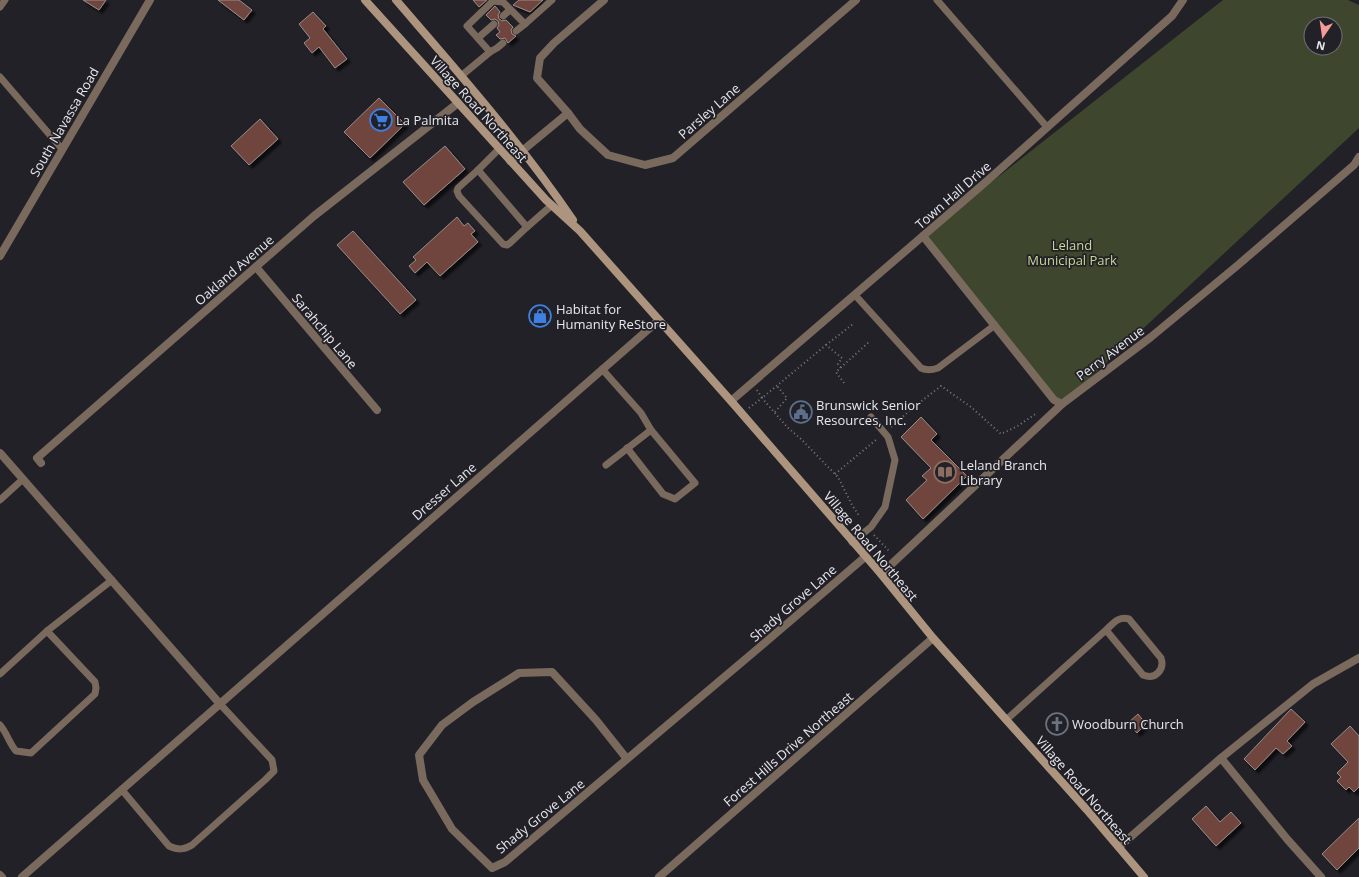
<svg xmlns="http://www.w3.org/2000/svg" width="1359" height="877" font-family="'Open Sans',sans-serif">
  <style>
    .green { fill: #3f462e; fill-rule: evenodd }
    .building { fill: #70443e; stroke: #978d8c; filter: url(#shadow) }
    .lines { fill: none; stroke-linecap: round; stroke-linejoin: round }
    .path { stroke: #79797e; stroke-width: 2; stroke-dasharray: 1 3; stroke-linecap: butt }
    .service { stroke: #796a5d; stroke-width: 7 }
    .minor { stroke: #796a5d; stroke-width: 8 }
    .tertiary { stroke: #796a5d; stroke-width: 8 }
    .secondary { stroke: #ac947e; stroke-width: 8 }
    .labels { text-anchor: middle; stroke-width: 3.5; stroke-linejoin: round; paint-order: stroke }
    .street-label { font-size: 13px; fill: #e7e7ec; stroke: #212127 }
    .poi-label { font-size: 13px; fill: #e7e7ec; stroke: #212127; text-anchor: start }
    .park-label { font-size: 13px; fill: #c6d995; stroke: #212127 }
  </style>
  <defs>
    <filter id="shadow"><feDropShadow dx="3.5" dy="3.5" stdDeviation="1" flood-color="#0009"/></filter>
  </defs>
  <rect width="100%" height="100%" fill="#212127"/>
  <path class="green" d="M1223 0H1348L1359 5V128L1062 404 923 236ZM1311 24H1335V48H1311Z"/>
  <g class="building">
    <polygon points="83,0 106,0 99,10"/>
    <polygon points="218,0 239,0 252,10 244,20"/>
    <polygon points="473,0 487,0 479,7"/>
    <polygon points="519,0 543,0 530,12 513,5"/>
    <polygon points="495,6 500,12 498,15 499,19 502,21 506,20 513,27 511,30 512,34 516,36 508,43 505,38 500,39 496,35 500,32 497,28 499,25 498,21 495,19 491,20 486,15"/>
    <polygon points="313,12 326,26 323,29 347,59 335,68 319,47 312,53 304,43 310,38 299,24"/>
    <polygon points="379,98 405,124 370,158 344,132"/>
    <polygon points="260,119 278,139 249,165 231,146"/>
    <polygon points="445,146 465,169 424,205 403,182"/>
    <polygon points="457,217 464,226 468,223 475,231 471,234 478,242 440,276 427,262 415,273 409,266 416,260 413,257"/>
    <polygon points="353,231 416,300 400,314 337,245"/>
    <polygon points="921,417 937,434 931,440 967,476 923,519 906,500 927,480 922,476 931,468 901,437"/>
    <polygon points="1291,709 1305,722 1287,741 1292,746 1283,754 1276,748 1255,770 1244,759"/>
    <polygon points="1138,714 1146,724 1137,733 1128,723"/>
    <polygon points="1350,726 1359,736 1359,787 1354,792 1349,787 1346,790 1337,781 1341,777 1337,773 1348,762 1331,744"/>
    <polygon points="1206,806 1220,822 1231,812 1241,823 1216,846 1192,819"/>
    <polygon points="1359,818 1359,848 1337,870 1322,854"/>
  </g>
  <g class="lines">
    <g class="path">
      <polyline points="826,345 853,324"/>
      <polyline points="844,383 836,372 869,342"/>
      <polyline points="757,390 762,398 826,345 842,358 838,364 841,368"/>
      <polyline points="749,408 762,398 787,427 801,439 830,469 838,477 852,505 860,517"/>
      <polyline points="775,412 787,398 777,386"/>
      <polyline points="891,427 915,406 941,386 971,407 1001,434 1016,427 1037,413"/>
      <polyline points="835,474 877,439"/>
      <polyline points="874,535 890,552"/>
    </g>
    <g class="service">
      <polyline points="937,0 1047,127"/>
      <polyline points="0,7 5,0"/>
      <polyline points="503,16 510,10"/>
      <polyline points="516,31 525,24"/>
      <polyline points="478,38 494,24"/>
      <polyline points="490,52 497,48 503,43"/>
      <polyline points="461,76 490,52 467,26 493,1 503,2 525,24 552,0"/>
      <polyline points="0,77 62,149"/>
      <polyline points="499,149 478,170 527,227 552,205"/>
      <polyline points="478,170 458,188 457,191 459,196 503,244 507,245 510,243 527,227"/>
      <path d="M855 295 921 368C927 371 932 370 938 368L995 325"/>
      <polyline points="602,369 641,413 651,430 606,465"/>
      <polyline points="627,448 663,494 675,499 695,483 651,430"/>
      <polyline points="0,500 23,479"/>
      <polyline points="852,542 871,527 885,507 895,460 888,437 871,417"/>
      <polyline points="0,674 47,631 112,580"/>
      <path d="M1006 720 1106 630C1114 623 1118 616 1129 619L1161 658C1165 670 1155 680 1143 675L1106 630"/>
      <path d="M0 725C7 733 9 743 16 751L31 753 95 694 96 688 95 682 47 631"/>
      <path d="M122 790 169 846C178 850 184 850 192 845L265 780 274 771 272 760 220 704"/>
    </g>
    <g class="minor">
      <polyline points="604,0 554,43 540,58 537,78 568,113 580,129 608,155 645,165 673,158 856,0"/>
      <polyline points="510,161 568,113"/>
      <polyline points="923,236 1054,400 1062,404"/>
      <polyline points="256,267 377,410"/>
      <polyline points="731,401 988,180 1172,16 1183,0"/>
      <polyline points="0,453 220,704"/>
      <polyline points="41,463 37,458 314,216 458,103"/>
      <polyline points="881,574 1062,404 1151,337 1238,265 1354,165 1359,157"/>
      <polyline points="1221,758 1287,839 1321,877"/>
      <polyline points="627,759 596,720 552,672 519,673 473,702 442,725 419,755 423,780 452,829 492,868 505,862 761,646 865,557"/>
      <polyline points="1119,847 1221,758 1313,684 1359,658"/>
      <polyline points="0,875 2,877"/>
      <polyline points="22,877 659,320"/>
      <polyline points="659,877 933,638"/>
    </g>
    <polyline class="tertiary" points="0,256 150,0"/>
    <g class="secondary">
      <polyline points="365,0 546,200 580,231 731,401 881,574 933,638 1087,810 1144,877"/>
      <path d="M396 0C457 71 520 142 573 220"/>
    </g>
  </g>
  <defs>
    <g id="supermarket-ring" transform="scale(1.15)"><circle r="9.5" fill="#212127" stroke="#3f7fe0" stroke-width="1.5"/><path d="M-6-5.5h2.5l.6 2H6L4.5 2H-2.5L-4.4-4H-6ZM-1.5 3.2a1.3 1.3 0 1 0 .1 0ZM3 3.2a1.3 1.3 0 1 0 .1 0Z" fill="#3f7fe0"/></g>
    <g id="shop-ring" transform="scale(1.15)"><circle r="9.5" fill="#212127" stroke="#3f7fe0" stroke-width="1.5"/><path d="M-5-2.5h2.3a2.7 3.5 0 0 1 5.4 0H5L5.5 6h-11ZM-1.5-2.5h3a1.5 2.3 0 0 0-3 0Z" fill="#3f7fe0"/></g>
    <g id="civic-ring" transform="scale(1.15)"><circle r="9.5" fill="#212127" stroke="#5c6f8a" stroke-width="1.5"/><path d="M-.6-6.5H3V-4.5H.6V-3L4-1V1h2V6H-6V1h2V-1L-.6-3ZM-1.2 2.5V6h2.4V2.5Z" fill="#5c6f8a"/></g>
    <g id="library-ring" transform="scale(1.15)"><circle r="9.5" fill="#212127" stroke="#8d6e63" stroke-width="1.5"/><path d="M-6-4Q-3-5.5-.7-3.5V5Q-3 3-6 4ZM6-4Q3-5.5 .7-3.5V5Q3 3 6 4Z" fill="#8d6e63"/></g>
    <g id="church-ring" transform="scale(1.15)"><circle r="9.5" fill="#212127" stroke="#6b7280" stroke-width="1.5"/><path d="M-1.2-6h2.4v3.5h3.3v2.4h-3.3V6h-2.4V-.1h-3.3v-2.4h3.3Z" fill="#6b7280"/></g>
  </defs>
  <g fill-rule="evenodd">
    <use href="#supermarket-ring" x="381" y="120"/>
    <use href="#shop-ring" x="540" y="316"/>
    <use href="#civic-ring" x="801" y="412"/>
    <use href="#library-ring" x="945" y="472"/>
    <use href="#church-ring" x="1057" y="724"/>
  </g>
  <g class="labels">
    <g class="street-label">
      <text transform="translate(479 109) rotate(48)" y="5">Village Road Northeast</text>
      <text transform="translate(709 111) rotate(-41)" y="5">Parsley Lane</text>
      <text transform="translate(64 122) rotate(-60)" y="5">South Navassa Road</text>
      <text transform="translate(953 195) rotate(-41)" y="5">Town Hall Drive</text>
      <text transform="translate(234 270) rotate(-41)" y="5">Oakland Avenue</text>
      <text transform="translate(325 331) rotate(50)" y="5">Sarahchip Lane</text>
      <text transform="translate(1110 353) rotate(-37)" y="5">Perry Avenue</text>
      <text transform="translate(444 491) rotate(-41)" y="5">Dresser Lane</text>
      <text transform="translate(871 546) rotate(50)" y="5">Village Road Northeast</text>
      <text transform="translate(793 603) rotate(-41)" y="5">Shady Grove Lane</text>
      <text transform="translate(788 749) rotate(-41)" y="5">Forest Hills Drive Northeast</text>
      <text transform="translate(1084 790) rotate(49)" y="5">Village Road Northeast</text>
      <text transform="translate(540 816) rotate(-39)" y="5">Shady Grove Lane</text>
    </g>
    <g class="poi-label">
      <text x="396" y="125">La Palmita</text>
      <text x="556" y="314">Habitat for<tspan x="556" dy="15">Humanity ReStore</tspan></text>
      <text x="816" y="410">Brunswick Senior<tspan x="816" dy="15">Resources, Inc.</tspan></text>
      <text x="960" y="470">Leland Branch<tspan x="960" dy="15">Library</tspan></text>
      <text x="1072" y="729">Woodburn Church</text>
    </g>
    <g class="park-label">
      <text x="1072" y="250">Leland<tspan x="1072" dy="15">Municipal Park</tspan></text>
    </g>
  </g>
  <g transform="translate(1323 36) rotate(193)"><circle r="19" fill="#212127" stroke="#707076"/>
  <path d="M0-3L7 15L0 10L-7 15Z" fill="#f59b9b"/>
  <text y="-6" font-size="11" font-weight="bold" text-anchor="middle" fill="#e7e7ec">N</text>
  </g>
</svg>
